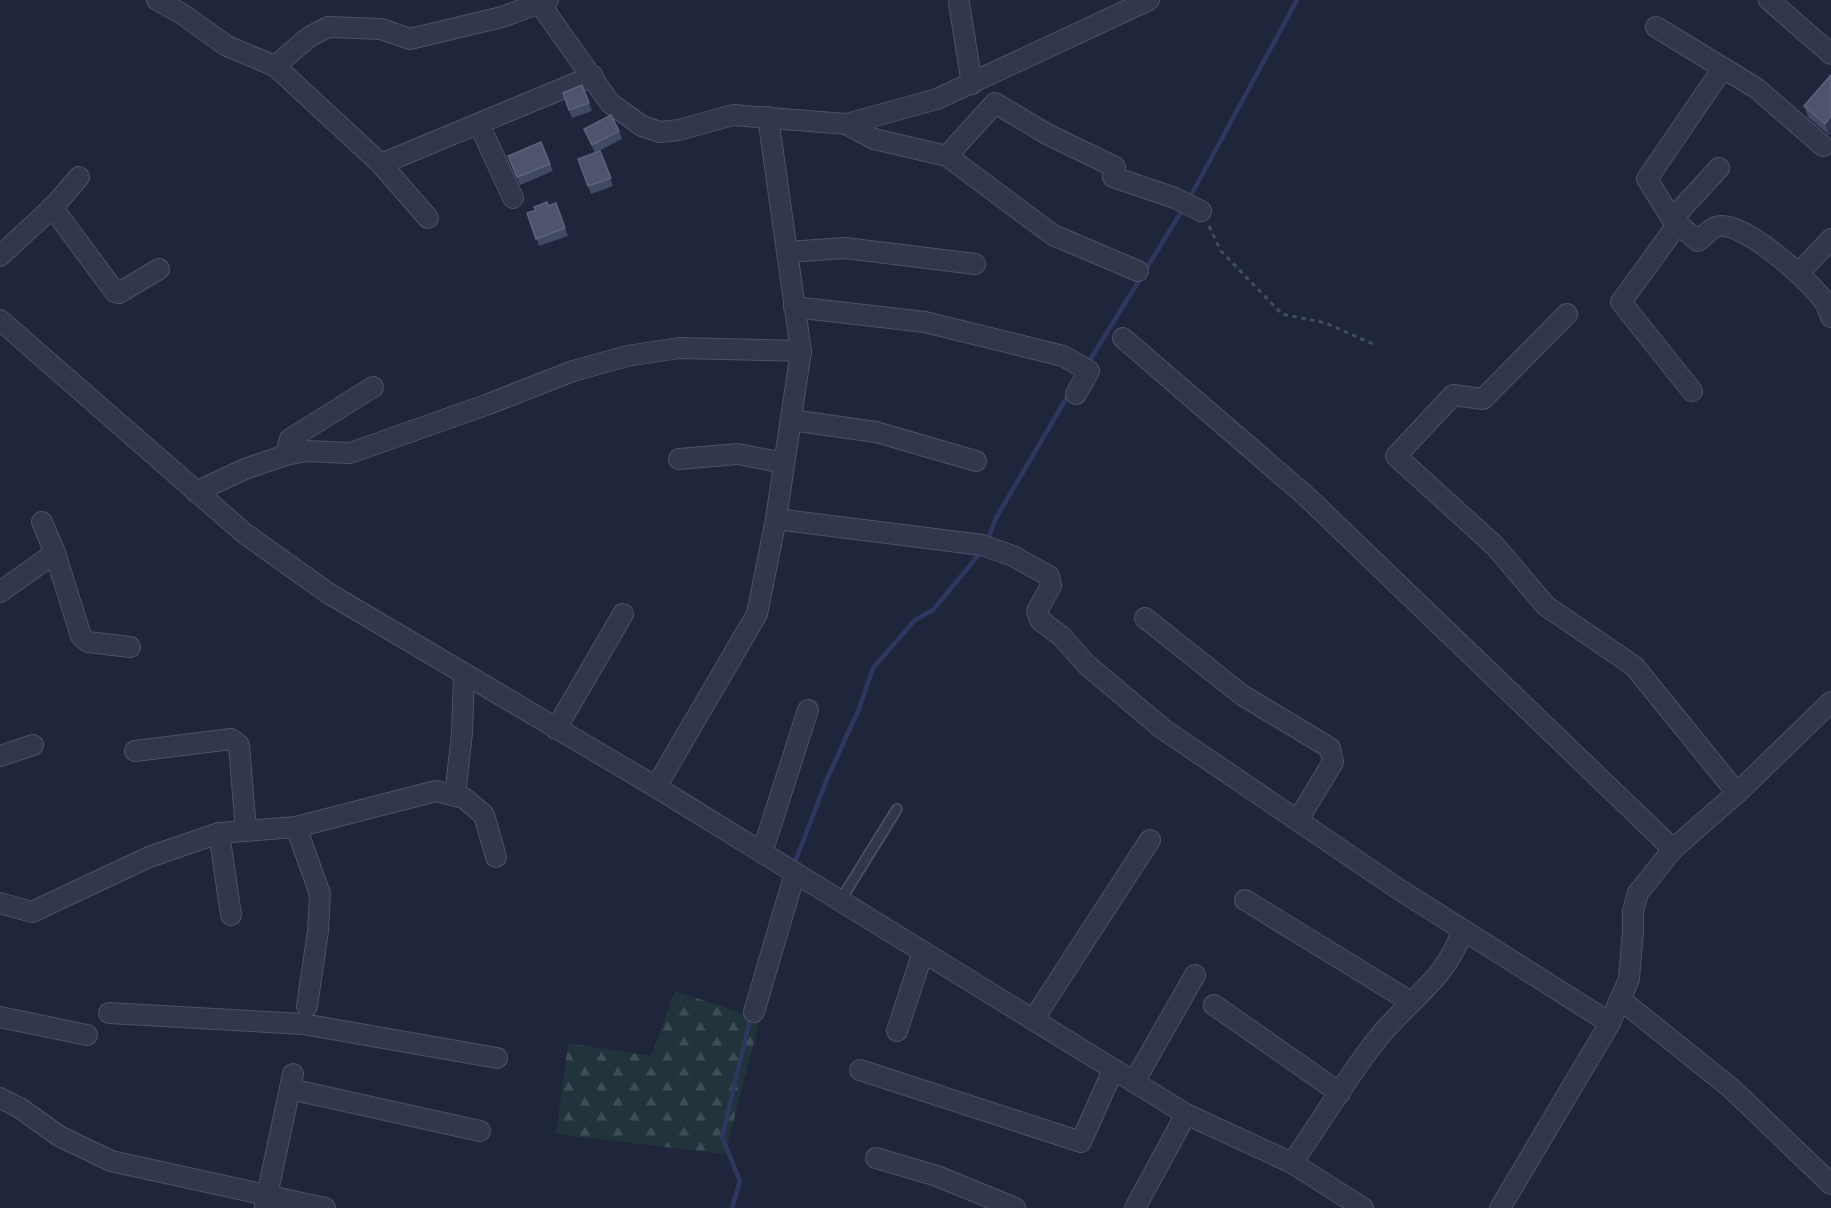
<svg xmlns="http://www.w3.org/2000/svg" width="1831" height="1208" font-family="'Source Sans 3',sans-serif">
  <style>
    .forest { fill: url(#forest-firs) }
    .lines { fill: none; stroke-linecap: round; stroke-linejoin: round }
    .stream { stroke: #2e375f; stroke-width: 4.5 }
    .service-casing { stroke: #4d5265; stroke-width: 12 }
    .minor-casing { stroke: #4d5265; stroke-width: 22 }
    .path { stroke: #3f5059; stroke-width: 3; stroke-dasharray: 4.5 4.5; stroke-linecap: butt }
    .service { stroke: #33374b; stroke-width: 9 }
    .minor { stroke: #33374b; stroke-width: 20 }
    .wall { fill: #424963 }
    .shaded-wall { fill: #2f364e }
    .building { fill: #4e546d; stroke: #5c637b; stroke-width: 1.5 }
  </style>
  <defs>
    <pattern id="forest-firs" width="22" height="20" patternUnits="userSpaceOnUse" patternTransform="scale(1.5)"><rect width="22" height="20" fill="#21333b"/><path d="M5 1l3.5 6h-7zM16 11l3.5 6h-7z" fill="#3f4e56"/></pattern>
  </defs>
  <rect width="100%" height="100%" fill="#1f253a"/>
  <polygon class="forest" points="675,991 760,1019 725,1154 556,1134 568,1043 651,1056"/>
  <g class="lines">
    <g class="stream">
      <polyline points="1189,199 1297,0"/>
      <polyline points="1087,365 1183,209"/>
      <polyline points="987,542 996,518 1070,392"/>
      <polyline points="795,862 827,779 859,709 873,668 915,620 933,610 981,552"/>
      <polyline points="732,1208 740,1181 722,1137 751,1015"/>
    </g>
    <g class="service-casing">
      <polyline id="service" points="840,901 897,809"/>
    </g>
    <g class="minor-casing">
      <g id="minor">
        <polyline points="157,0 182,14 227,46 275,66 381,164 428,218"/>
        <polyline points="1769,0 1831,54"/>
        <polyline points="959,3 972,84"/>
        <polyline points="540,4 610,103 642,126 660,132 679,130 733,115 846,124 937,99 1149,0"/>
        <polyline points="1656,27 1756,88 1823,146"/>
        <polyline points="275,66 309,37 328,27 381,29 410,39 502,17 548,0"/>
        <path d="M1723 68 1647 179 1672 219 1698 241C1703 237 1710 229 1716 227 1740 217 1810 281 1823 300 1827 305 1829 312 1831 317"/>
        <polyline points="479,124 513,198"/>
        <polyline points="846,124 874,139 947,156 1053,235 1138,271"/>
        <polyline points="947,156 995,103 1047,134 1115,167 1113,177 1175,198 1201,211"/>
        <polyline points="381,164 593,76"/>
        <polyline points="52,207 115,292 119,293 159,269"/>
        <polyline points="1672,219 1719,168"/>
        <polyline points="1677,225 1621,302 1692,391"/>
        <polyline points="787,252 845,248 975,264"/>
        <polyline points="0,256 55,205 79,177"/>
        <polyline points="1799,273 1831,239"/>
        <polyline points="794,307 925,322 1063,356 1089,371 1076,394"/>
        <polyline points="1567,314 1483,399 1453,395 1396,456 1495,546 1546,606 1634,666 1737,793"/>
        <polyline points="0,320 244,533 328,593 656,787 1186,1114 1292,1163 1363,1208"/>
        <polyline points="1123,338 1306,496 1673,849"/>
        <polyline points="791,420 876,432 976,461"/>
        <polyline points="286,455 290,439 373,387"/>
        <polyline points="679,459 738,454 784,463"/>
        <polyline points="196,492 245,469 286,455 306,451 350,453 486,405 573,371 627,356 679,348 801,351"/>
        <polyline points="776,519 982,545 1013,556 1049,576 1051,586 1037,611 1040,620 1061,636 1087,665 1163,729 1400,890 1610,1023"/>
        <polyline points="42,522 55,553 81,636 88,642 130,647"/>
        <polyline points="0,592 55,553"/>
        <polyline points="1145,618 1242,695 1330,748 1333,762 1298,820"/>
        <polyline points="556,729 623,614"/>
        <polyline points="135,751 231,739 239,745 246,831"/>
        <polyline points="0,756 33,745"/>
        <polyline points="656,787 757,614 776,519 801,351 768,117"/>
        <polyline points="455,796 462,733 464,674"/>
        <polyline points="296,827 436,791 464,798 484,815 496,857"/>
        <polyline points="219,833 231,915"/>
        <polyline points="762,853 808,710"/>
        <polyline points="1245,900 1411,1002"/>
        <polyline points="0,903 32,912 149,857 219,833 296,827 320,894 318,931 307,1006"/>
        <polyline points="1620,999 1732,1089 1831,1184"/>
        <polyline points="1214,1005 1340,1093"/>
        <polyline points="754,1012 795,873"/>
        <polyline points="109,1013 303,1024 497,1058"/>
        <polyline points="0,1017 87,1035"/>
        <polyline points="1033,1020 1150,840"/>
        <polyline points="897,1031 923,952"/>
        <polyline points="860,1070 1081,1142 1113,1070"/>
        <polyline points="1134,1082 1195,975"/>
        <polyline points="290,1089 480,1131"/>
        <polyline points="0,1098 20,1108 59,1136 111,1161 325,1208"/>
        <polyline points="876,1158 937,1176 1015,1208"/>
        <path d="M1292 1163C1321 1122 1347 1077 1378 1038 1408 1001 1448 977 1462 931"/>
        <polyline points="265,1205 293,1074"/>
        <polyline points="1135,1208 1186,1114"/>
        <polyline points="1500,1208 1610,1023 1629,979 1633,931 1633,911 1638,893 1673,849 1737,793 1831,702"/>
      </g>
    </g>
    <polyline class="path" points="1209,226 1221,251 1282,314 1326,323 1375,345"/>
    <use href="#service" class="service"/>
    <use href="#minor" class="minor"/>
  </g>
  <g class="wall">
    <polygon points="1831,75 1831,133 1829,135 1808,117 1804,106"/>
    <polygon points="582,85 592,111 572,118 563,93"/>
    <polygon points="584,129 619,131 622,139 595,153"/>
    <polygon points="541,142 553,171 520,185 508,156"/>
    <polygon points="600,151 613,186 591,194 578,159"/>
    <polygon points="556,203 568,236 539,246 527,213"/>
  </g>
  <polygon class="shaded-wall" points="1831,116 1831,133 1829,135 1825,124"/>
  <g class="building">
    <polygon points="1831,75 1831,116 1825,124 1804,106"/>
    <polygon points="582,85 589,103 569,110 563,93"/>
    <polygon points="611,115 619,131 592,145 584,129"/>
    <polygon points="541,142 550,164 517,177 508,156"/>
    <polygon points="600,151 611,178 588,186 578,159"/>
    <polygon points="547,202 548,206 556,203 565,228 536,239 527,213 536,210 534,207"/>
  </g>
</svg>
